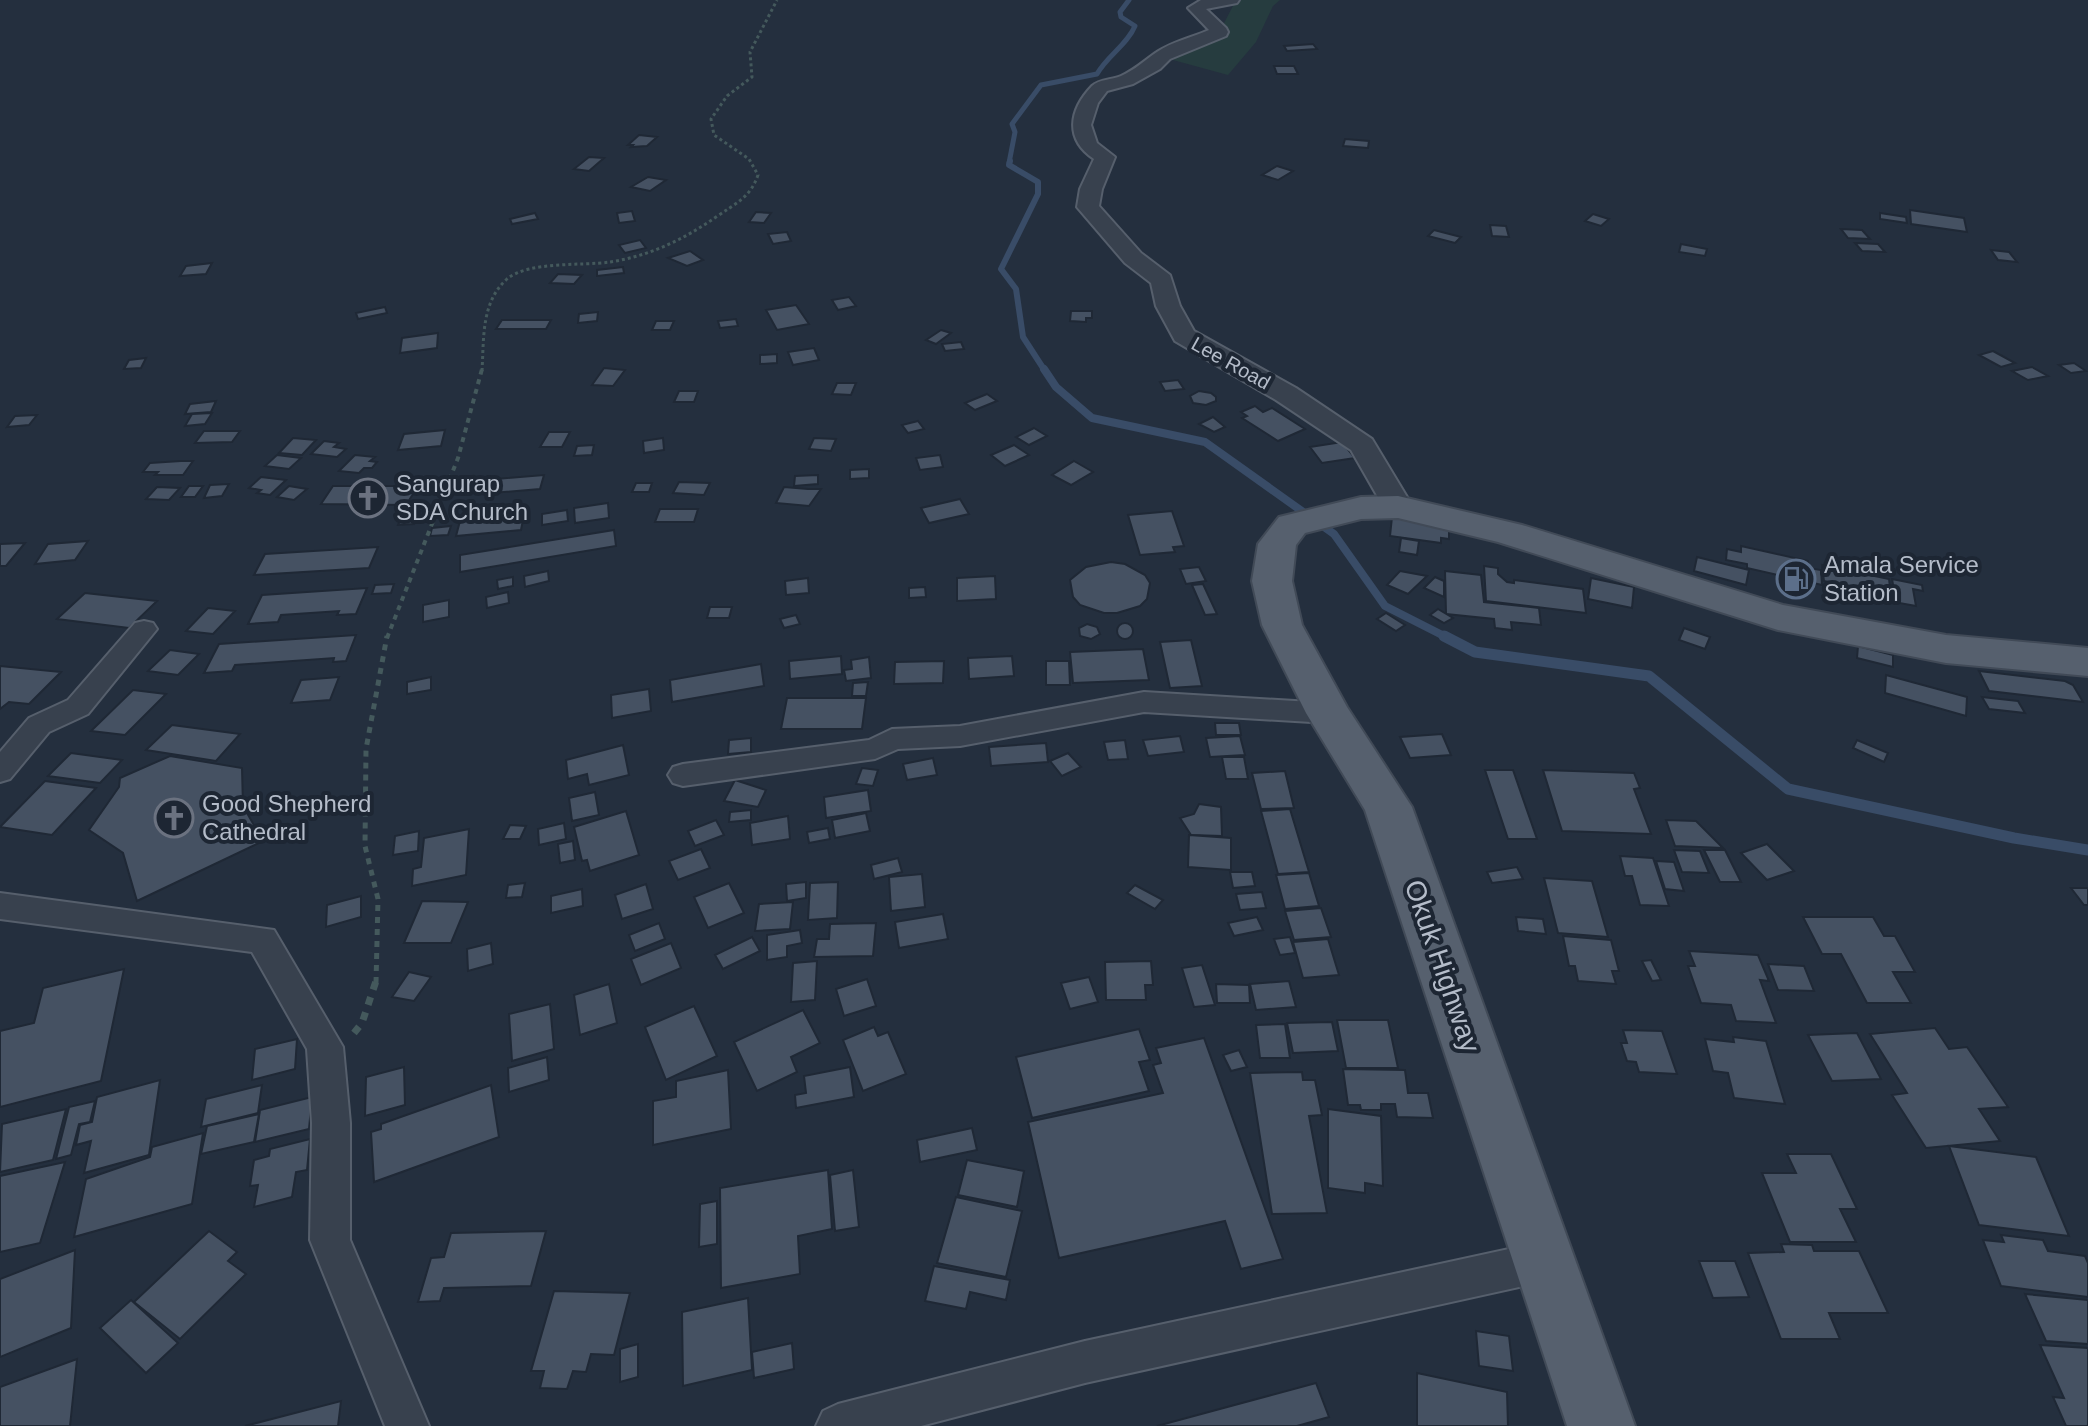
<svg xmlns="http://www.w3.org/2000/svg" width="2088" height="1426" font-family="Arial,sans-serif">
  <style>
    .green { fill: #263c3f }
    .lines { fill: none; stroke-linecap: round; stroke-linejoin: round }
    .stream-far3 { stroke: #394c67; stroke-width: 5 }
    .stream-far2 { stroke: #394c67; stroke-width: 6 }
    .stream-far1 { stroke: #394c67; stroke-width: 8 }
    .stream { stroke: #394c67; stroke-width: 11 }
    .building { fill: #455162; stroke: #1f2835; stroke-width: 2 }
    .minor-casing { stroke: #565f6c; stroke-width: 4 }
    .tertiary-casing { stroke: #565f6c; stroke-width: 4 }
    .primary-casing { stroke: #414a57; stroke-width: 4 }
    .path-far3 { stroke: #44595c; stroke-width: 3; stroke-dasharray: 3 3; stroke-linecap: butt }
    .path-far2 { stroke: #44595c; stroke-width: 4; stroke-dasharray: 5 5; stroke-linecap: butt }
    .path-far1 { stroke: #44595c; stroke-width: 5; stroke-dasharray: 6 6; stroke-linecap: butt }
    .path { stroke: #44595c; stroke-width: 7; stroke-dasharray: 8 8; stroke-linecap: butt }
    .minor { fill: #38414e; fill-rule: evenodd }
    .tertiary { fill: #38414e; fill-rule: evenodd }
    .primary { fill: #56606e; fill-rule: evenodd }
    .labels { text-anchor: middle; stroke-width: 8; stroke-linejoin: round; paint-order: stroke }
    .far-street-label { font-size: 20px; fill: #b4bcc9; stroke: #1d2633 }
    .poi-label { font-size: 24px; fill: #b4bcc9; stroke: #1d2633; text-anchor: start }
    .near-street-label { font-size: 28px; fill: #b4bcc9; stroke: #1d2633 }
  </style>
  <rect width="100%" height="100%" fill="#242f3e"/>
  <polygon class="green" points="1236,0 1280,0 1273,6 1256,42 1228,75 1173,60 1222,27"/>
  <g class="lines">
    <path class="stream-far3" d="M1009 163 1015 132 1012 124 1041 85 1097 74C1108 55 1127 45 1135 26L1121 17 1120 12 1129 0"/>
    <polyline class="stream-far2" points="1010,161 1009,165 1038,182 1038,194 1001,269 1016,289 1023,337 1045,371"/>
    <polyline class="stream-far1" points="1044,369 1056,387 1092,418 1205,442 1334,534 1385,606 1448,638"/>
    <polyline class="stream" points="1444,636 1475,652 1649,676 1788,789 2014,838 2088,850"/>
  </g>
  <g class="building">
    <polygon points="1313,44 1317,49 1287,51 1284,46"/>
    <polygon points="1274,66 1294,66 1298,74 1277,74"/>
    <polygon points="639,135 657,137 647,146 631,147 633,145 628,145"/>
    <polygon points="1345,139 1369,141 1368,148 1343,146"/>
    <polygon points="589,157 604,158 589,171 574,169"/>
    <polygon points="1277,166 1293,171 1278,180 1262,175"/>
    <polygon points="648,177 666,180 650,191 631,187"/>
    <polygon points="1910,210 1964,218 1967,232 1911,224"/>
    <polygon points="632,211 635,221 619,223 617,213"/>
    <polygon points="756,212 771,213 764,223 749,222"/>
    <polygon points="535,213 538,219 512,224 510,219"/>
    <polygon points="1880,213 1906,217 1907,223 1880,219"/>
    <polygon points="1593,214 1609,219 1601,226 1585,221"/>
    <polygon points="1490,225 1506,226 1509,237 1492,236"/>
    <polygon points="1841,229 1862,230 1870,239 1848,238"/>
    <polygon points="1434,230 1461,237 1455,243 1428,236"/>
    <polygon points="787,232 791,241 773,244 768,234"/>
    <polygon points="640,240 646,248 625,253 619,245"/>
    <polygon points="1855,243 1878,244 1885,252 1862,251"/>
    <polygon points="1681,244 1707,249 1705,256 1679,252"/>
    <polygon points="1991,250 2009,252 2017,262 1998,260"/>
    <polygon points="690,251 703,260 687,266 668,258"/>
    <polygon points="212,263 206,274 180,276 186,266"/>
    <polygon points="623,267 624,273 597,276 597,270"/>
    <polygon points="558,274 582,275 574,284 550,283"/>
    <polygon points="849,297 856,306 838,310 832,300"/>
    <polygon points="796,305 809,324 777,330 766,310"/>
    <polygon points="385,307 387,313 358,319 356,313"/>
    <polygon points="1071,311 1092,311 1092,318 1086,318 1086,322 1070,321"/>
    <polygon points="598,312 597,321 578,323 579,314"/>
    <polygon points="736,319 738,326 720,328 718,321"/>
    <polygon points="502,320 551,320 546,329 496,329"/>
    <polygon points="656,321 674,321 670,330 652,330"/>
    <polygon points="941,330 951,333 936,344 926,340"/>
    <polygon points="438,333 437,348 400,353 402,338"/>
    <polygon points="961,342 964,349 945,351 942,344"/>
    <polygon points="814,348 819,360 793,365 788,352"/>
    <polygon points="1993,351 2015,363 2001,367 1979,355"/>
    <polygon points="777,354 777,363 760,364 760,355"/>
    <polygon points="146,358 141,368 124,369 129,360"/>
    <polygon points="2074,363 2086,371 2071,373 2059,365"/>
    <polygon points="2032,367 2048,376 2028,380 2012,371"/>
    <polygon points="604,368 625,370 613,386 592,385"/>
    <polygon points="1178,380 1184,389 1165,391 1160,382"/>
    <polygon points="837,383 856,383 851,395 832,394"/>
    <polygon points="679,391 698,391 694,402 674,402"/>
    <polygon points="1199,391 1211,393 1216,397 1216,401 1206,405 1193,403 1190,396"/>
    <polygon points="987,394 997,401 975,410 965,403"/>
    <polygon points="216,401 211,412 185,414 190,404"/>
    <polygon points="1255,406 1263,412 1272,408 1305,429 1278,441 1242,418 1247,416 1241,412"/>
    <polygon points="212,413 205,424 185,426 192,414"/>
    <polygon points="37,415 29,425 7,427 15,416"/>
    <polygon points="1213,417 1225,427 1214,432 1199,424"/>
    <polygon points="918,421 924,429 908,433 902,425"/>
    <polygon points="1034,428 1047,436 1029,445 1016,437"/>
    <polygon points="445,430 441,446 398,450 404,434"/>
    <polygon points="204,431 240,431 232,442 195,443"/>
    <polygon points="549,432 570,432 562,447 540,447"/>
    <polygon points="293,438 316,440 302,455 279,453"/>
    <polygon points="663,438 664,450 644,453 643,441"/>
    <polygon points="814,438 836,439 831,451 809,449"/>
    <polygon points="324,441 339,443 334,447 346,449 337,457 311,454"/>
    <polygon points="1342,442 1355,458 1322,463 1310,447"/>
    <polygon points="594,445 592,455 574,456 577,446"/>
    <polygon points="1014,445 1029,455 1005,466 991,455"/>
    <polygon points="277,455 301,458 289,469 265,466"/>
    <polygon points="355,455 375,457 370,461 377,462 372,468 364,468 359,473 339,471"/>
    <polygon points="940,455 943,467 920,470 916,458"/>
    <polygon points="181,461 193,461 183,475 155,475 158,472 143,472 150,463"/>
    <polygon points="1074,461 1093,472 1071,485 1052,475"/>
    <polygon points="869,469 869,478 850,479 850,470"/>
    <polygon points="544,475 540,489 492,493 496,479"/>
    <polygon points="818,475 818,484 794,486 795,476"/>
    <polygon points="261,477 286,480 270,495 257,493 261,490 249,488"/>
    <polygon points="488,480 486,490 471,492 472,482"/>
    <polygon points="679,482 710,483 704,495 673,493"/>
    <polygon points="636,483 652,483 649,492 632,492"/>
    <polygon points="229,484 222,496 204,498 210,485"/>
    <polygon points="189,486 203,486 195,497 181,497"/>
    <polygon points="289,486 307,489 294,500 277,497"/>
    <polygon points="333,486 407,486 404,491 415,491 406,505 321,504"/>
    <polygon points="157,487 180,488 169,500 146,499"/>
    <polygon points="784,487 808,489 821,489 809,506 776,503"/>
    <polygon points="960,499 969,514 929,523 921,508"/>
    <polygon points="608,503 609,518 575,523 574,508"/>
    <polygon points="660,509 698,509 694,522 655,522"/>
    <polygon points="567,510 568,521 542,525 542,514"/>
    <polygon points="404,511 421,511 414,524 398,525"/>
    <polygon points="1172,511 1184,546 1173,547 1175,552 1140,555 1128,515"/>
    <polygon points="524,515 521,530 456,536 460,521"/>
    <polygon points="1392,517 1449,527 1449,539 1441,538 1441,543 1390,536"/>
    <polygon points="451,526 448,535 430,536 432,528"/>
    <polygon points="614,530 616,546 460,572 460,555"/>
    <polygon points="1401,538 1419,541 1417,555 1399,552"/>
    <polygon points="88,541 75,560 35,564 48,544"/>
    <polygon points="25,543 6,566 0,566 0,544"/>
    <polygon points="1741,546 1808,561 1808,568 1821,570 1822,585 1747,568 1747,564 1726,560 1727,549 1741,552"/>
    <polygon points="378,547 369,568 254,575 265,554"/>
    <polygon points="1697,557 1749,570 1746,585 1694,571"/>
    <polygon points="1111,562 1125,564 1145,575 1150,583 1147,599 1140,606 1117,613 1104,613 1080,605 1073,597 1070,580 1086,567"/>
    <polygon points="1822,565 1889,579 1891,595 1824,581"/>
    <polygon points="1484,566 1498,568 1498,574 1507,582 1514,583 1514,580 1583,589 1586,613 1486,601"/>
    <polygon points="1199,567 1206,581 1186,584 1180,569"/>
    <polygon points="548,571 549,581 525,587 524,576"/>
    <polygon points="1400,571 1427,576 1408,594 1387,585"/>
    <polygon points="1445,571 1481,575 1484,602 1539,608 1541,625 1511,622 1512,630 1495,628 1494,619 1446,614"/>
    <polygon points="995,576 996,599 957,601 957,578"/>
    <polygon points="513,577 513,586 498,589 497,580"/>
    <polygon points="1435,577 1444,581 1444,597 1424,588"/>
    <polygon points="808,578 809,593 786,595 785,581"/>
    <polygon points="1591,578 1634,587 1632,608 1588,599"/>
    <polygon points="1892,579 1922,585 1923,591 1913,589 1916,606 1888,601 1887,595 1895,596"/>
    <polygon points="394,584 391,593 372,594 375,585"/>
    <polygon points="1203,584 1217,614 1205,615 1192,585"/>
    <polygon points="925,587 926,597 909,598 909,588"/>
    <polygon points="367,588 356,614 337,615 339,611 281,615 278,622 248,624 262,595"/>
    <polygon points="508,592 509,603 487,608 486,597"/>
    <polygon points="85,593 157,601 129,628 57,619"/>
    <polygon points="449,600 449,617 423,622 423,605"/>
    <polygon points="710,607 732,607 729,618 707,618"/>
    <polygon points="208,608 235,611 213,634 186,631"/>
    <polygon points="1438,609 1453,618 1444,623 1430,615"/>
    <polygon points="1386,613 1405,625 1396,631 1377,619"/>
    <polygon points="796,615 800,624 784,628 780,619"/>
    <circle cx="1125" cy="631" r="8"/>
    <polygon points="1087,624 1097,627 1100,634 1091,639 1080,636 1079,628"/>
    <polygon points="1684,628 1710,637 1705,649 1679,640"/>
    <polygon points="356,635 346,661 333,662 334,658 235,665 232,671 204,673 219,644"/>
    <polygon points="1191,640 1202,686 1170,688 1160,642"/>
    <polygon points="1858,646 1893,655 1893,667 1857,658"/>
    <polygon points="1143,649 1149,680 1073,683 1070,652"/>
    <polygon points="170,650 199,654 178,675 148,671"/>
    <polygon points="841,656 842,674 790,679 789,661"/>
    <polygon points="1012,656 1014,676 969,679 968,658"/>
    <polygon points="869,657 871,678 846,681 844,670 852,669 851,660"/>
    <polygon points="944,661 943,683 894,684 895,662"/>
    <polygon points="1046,661 1069,661 1070,685 1046,685"/>
    <polygon points="761,664 764,686 672,702 670,680"/>
    <polygon points="0,666 61,672 29,704 9,702 0,709"/>
    <polygon points="1979,671 2065,681 2073,685 2083,702 1989,691"/>
    <polygon points="1886,675 1967,697 1966,716 1885,693"/>
    <polygon points="339,677 330,700 291,703 301,680"/>
    <polygon points="431,677 431,690 407,694 407,682"/>
    <polygon points="868,682 866,696 852,696 853,683"/>
    <polygon points="649,689 651,711 612,718 611,695"/>
    <polygon points="133,690 166,694 125,735 91,731"/>
    <polygon points="1982,697 2018,701 2025,713 1989,709"/>
    <polygon points="787,698 866,698 862,729 781,729"/>
    <polygon points="1215,723 1239,723 1241,735 1216,735"/>
    <polygon points="172,725 240,734 216,761 146,750"/>
    <polygon points="1442,734 1451,755 1410,758 1400,737"/>
    <polygon points="1180,736 1184,752 1148,756 1143,740"/>
    <polygon points="1240,736 1245,755 1210,757 1206,738"/>
    <polygon points="751,738 751,752 728,754 729,740"/>
    <polygon points="1125,740 1128,759 1108,760 1104,742"/>
    <polygon points="1857,740 1888,753 1884,762 1853,748"/>
    <polygon points="1046,743 1048,762 991,766 989,747"/>
    <polygon points="623,745 629,775 589,785 587,774 568,779 566,760"/>
    <polygon points="71,753 122,760 100,783 48,776"/>
    <polygon points="1068,753 1081,767 1062,776 1050,761"/>
    <polygon points="170,756 242,768 243,806 263,841 137,901 123,853 89,830 119,787 120,778"/>
    <polygon points="1222,757 1244,757 1248,779 1226,779"/>
    <polygon points="933,758 937,775 907,780 903,764"/>
    <polygon points="862,768 878,770 873,786 856,784"/>
    <polygon points="1485,770 1513,770 1537,839 1508,839"/>
    <polygon points="1543,770 1634,773 1640,788 1634,789 1651,834 1562,831"/>
    <polygon points="1285,771 1294,808 1261,809 1252,773"/>
    <polygon points="735,780 766,790 758,807 724,801"/>
    <polygon points="45,781 96,788 52,835 0,827"/>
    <polygon points="868,790 871,811 826,818 824,797"/>
    <polygon points="595,792 599,815 572,821 569,798"/>
    <polygon points="1199,804 1221,807 1222,836 1191,835 1180,818 1194,814"/>
    <polygon points="1290,809 1309,872 1278,874 1261,811"/>
    <polygon points="751,810 751,820 729,822 730,812"/>
    <polygon points="626,811 639,855 590,871 587,860 582,861 574,827"/>
    <polygon points="866,813 870,831 835,838 832,820"/>
    <polygon points="788,816 790,839 752,845 750,823"/>
    <polygon points="716,820 724,835 695,846 688,831"/>
    <polygon points="1666,820 1696,821 1723,848 1675,846"/>
    <polygon points="564,823 566,839 539,845 538,829"/>
    <polygon points="510,825 526,826 520,839 503,839"/>
    <polygon points="828,828 830,839 809,843 807,832"/>
    <polygon points="469,829 466,875 412,886 413,869 421,867 424,838"/>
    <polygon points="419,831 418,851 393,855 395,836"/>
    <polygon points="1189,835 1231,838 1231,870 1188,867"/>
    <polygon points="573,841 575,860 560,863 558,844"/>
    <polygon points="1767,844 1794,871 1767,880 1741,853"/>
    <polygon points="701,849 710,868 678,880 669,861"/>
    <polygon points="1674,850 1700,851 1709,873 1682,872"/>
    <polygon points="1704,850 1725,850 1741,882 1720,882"/>
    <polygon points="1620,856 1653,858 1669,906 1640,905 1632,876 1625,876"/>
    <polygon points="898,858 902,872 874,879 871,865"/>
    <polygon points="1656,861 1674,862 1684,891 1665,889"/>
    <polygon points="1517,867 1523,879 1492,883 1487,872"/>
    <polygon points="1230,872 1252,872 1255,886 1233,888"/>
    <polygon points="1309,873 1319,906 1285,909 1276,875"/>
    <polygon points="922,874 925,907 891,911 889,877"/>
    <polygon points="1544,878 1592,881 1608,937 1558,933"/>
    <polygon points="806,882 806,898 787,901 786,884"/>
    <polygon points="838,882 837,918 808,920 810,883"/>
    <polygon points="525,883 522,897 506,898 508,885"/>
    <polygon points="729,883 744,913 708,928 694,897"/>
    <polygon points="646,884 653,909 622,919 615,895"/>
    <polygon points="1135,885 1163,900 1155,909 1127,893"/>
    <polygon points="2071,888 2088,888 2088,905 2084,905"/>
    <polygon points="582,889 583,906 551,913 551,896"/>
    <polygon points="1262,892 1266,908 1240,910 1236,894"/>
    <polygon points="361,896 361,917 326,927 327,905"/>
    <polygon points="422,901 468,902 451,943 404,943"/>
    <polygon points="793,902 790,929 755,931 759,904"/>
    <polygon points="1321,908 1331,937 1294,940 1285,911"/>
    <polygon points="943,914 948,939 899,948 895,922"/>
    <polygon points="1257,917 1263,930 1234,936 1228,923"/>
    <polygon points="1516,917 1543,919 1546,934 1518,931"/>
    <polygon points="1803,917 1873,917 1884,936 1895,936 1915,972 1893,972 1911,1003 1867,1003 1841,954 1822,954"/>
    <polygon points="659,923 665,939 635,951 629,935"/>
    <polygon points="876,923 873,956 814,957 817,939 829,939 830,924"/>
    <polygon points="800,930 802,943 787,946 787,957 767,960 767,935"/>
    <polygon points="1563,936 1611,940 1619,971 1612,971 1616,984 1578,981 1575,966 1569,966"/>
    <polygon points="752,937 760,951 723,969 715,955"/>
    <polygon points="1290,937 1295,953 1280,955 1274,939"/>
    <polygon points="1328,939 1339,975 1303,978 1293,942"/>
    <polygon points="491,943 493,964 468,971 467,949"/>
    <polygon points="671,943 681,968 641,985 631,959"/>
    <polygon points="1689,951 1758,955 1769,981 1760,980 1776,1023 1736,1021 1731,1005 1701,1003 1688,966 1695,966"/>
    <polygon points="1651,960 1661,980 1652,981 1642,961"/>
    <polygon points="817,961 815,1000 791,1002 793,963"/>
    <polygon points="1151,961 1153,985 1145,985 1146,1000 1106,1000 1105,962"/>
    <polygon points="1768,964 1804,966 1814,991 1778,990"/>
    <polygon points="1202,965 1215,1005 1194,1007 1182,968"/>
    <polygon points="124,969 101,1081 0,1107 0,1031 34,1023 43,988"/>
    <polygon points="409,972 431,977 414,1001 392,997"/>
    <polygon points="1089,977 1098,1002 1070,1009 1061,983"/>
    <polygon points="867,979 876,1006 844,1016 836,989"/>
    <polygon points="1289,981 1296,1007 1256,1010 1250,984"/>
    <polygon points="609,984 617,1023 580,1035 574,995"/>
    <polygon points="1216,984 1249,985 1250,1003 1217,1003"/>
    <polygon points="550,1004 554,1049 512,1061 509,1014"/>
    <polygon points="694,1006 717,1056 666,1080 645,1027"/>
    <polygon points="803,1010 820,1043 791,1057 797,1072 757,1091 734,1042"/>
    <polygon points="1337,1020 1388,1020 1398,1068 1346,1068"/>
    <polygon points="1332,1022 1338,1051 1293,1053 1287,1023"/>
    <polygon points="1285,1024 1290,1058 1260,1058 1256,1025"/>
    <polygon points="874,1027 878,1036 888,1032 906,1074 863,1091 843,1040"/>
    <polygon points="1935,1028 1949,1049 1967,1047 2008,1107 1979,1109 2000,1141 1926,1148 1892,1095 1907,1093 1870,1034"/>
    <polygon points="1139,1029 1150,1060 1139,1062 1149,1091 1032,1118 1016,1057"/>
    <polygon points="1623,1030 1662,1031 1677,1074 1639,1072 1636,1062 1627,1061 1621,1043 1627,1043"/>
    <polygon points="1857,1033 1881,1079 1832,1081 1808,1035"/>
    <polygon points="1733,1037 1766,1041 1785,1104 1734,1098 1728,1073 1713,1071 1705,1039 1734,1042"/>
    <polygon points="1204,1038 1283,1259 1241,1269 1225,1221 1059,1258 1028,1122 1163,1093 1153,1065 1161,1063 1156,1048"/>
    <polygon points="297,1039 295,1069 252,1080 255,1049"/>
    <polygon points="1239,1050 1247,1067 1231,1071 1223,1055"/>
    <polygon points="547,1057 549,1080 509,1092 508,1068"/>
    <polygon points="404,1067 405,1105 365,1116 366,1077"/>
    <polygon points="850,1067 854,1097 796,1108 795,1095 806,1093 804,1076"/>
    <polygon points="1343,1069 1405,1070 1408,1093 1428,1093 1433,1118 1397,1117 1395,1104 1381,1104 1381,1110 1361,1110 1360,1105 1348,1105"/>
    <polygon points="728,1070 731,1129 653,1145 653,1101 676,1097 676,1081"/>
    <polygon points="1302,1072 1303,1080 1315,1080 1322,1115 1309,1116 1327,1213 1272,1214 1250,1073"/>
    <polygon points="160,1080 149,1155 84,1173 91,1141 76,1145 80,1125 92,1122 97,1097"/>
    <polygon points="262,1085 258,1113 201,1127 206,1099"/>
    <polygon points="491,1085 499,1137 374,1182 371,1132 381,1129 381,1124"/>
    <polygon points="312,1097 309,1129 255,1142 260,1110"/>
    <polygon points="95,1101 90,1122 79,1124 71,1155 56,1159 69,1107"/>
    <polygon points="66,1109 53,1160 0,1172 2,1124"/>
    <polygon points="1328,1109 1381,1116 1383,1186 1365,1183 1365,1193 1328,1188"/>
    <polygon points="259,1114 254,1142 201,1154 207,1126"/>
    <polygon points="972,1128 977,1150 920,1162 917,1140"/>
    <polygon points="203,1133 192,1204 74,1237 86,1179 150,1157 152,1147"/>
    <polygon points="310,1139 307,1170 296,1172 292,1197 254,1207 258,1185 250,1186 254,1160 269,1156 270,1149"/>
    <polygon points="1949,1146 2036,1157 2069,1236 1979,1225"/>
    <polygon points="1787,1154 1831,1154 1857,1209 1840,1209 1856,1242 1790,1242 1762,1173 1796,1173"/>
    <polygon points="967,1160 1024,1171 1017,1207 958,1195"/>
    <polygon points="65,1162 40,1243 0,1252 0,1176"/>
    <polygon points="828,1170 832,1229 798,1236 800,1274 721,1288 720,1188"/>
    <polygon points="853,1170 859,1227 835,1231 830,1175"/>
    <polygon points="956,1197 1022,1211 1006,1277 937,1263"/>
    <polygon points="717,1201 717,1244 699,1247 700,1204"/>
    <polygon points="209,1231 237,1252 228,1261 246,1274 180,1339 134,1302"/>
    <polygon points="546,1231 531,1286 444,1288 440,1301 418,1302 431,1258 444,1257 451,1233"/>
    <polygon points="2001,1235 2043,1240 2048,1251 2085,1256 2088,1263 2088,1297 2001,1286 1983,1240 2004,1242"/>
    <polygon points="1781,1244 1812,1245 1814,1251 1859,1251 1888,1313 1829,1313 1840,1339 1781,1339 1748,1253 1784,1252"/>
    <polygon points="75,1250 71,1328 0,1357 0,1279"/>
    <polygon points="1699,1261 1735,1261 1749,1297 1713,1298"/>
    <polygon points="934,1266 1010,1280 1006,1300 970,1292 966,1309 925,1301"/>
    <polygon points="554,1291 630,1293 614,1355 591,1354 586,1372 573,1371 567,1389 540,1388 544,1371 531,1371"/>
    <polygon points="2025,1294 2088,1300 2088,1344 2046,1341"/>
    <polygon points="748,1298 752,1370 683,1386 682,1312"/>
    <polygon points="131,1300 178,1343 146,1373 100,1328"/>
    <polygon points="1476,1331 1509,1336 1513,1371 1479,1366"/>
    <polygon points="792,1343 794,1369 754,1378 752,1352"/>
    <polygon points="638,1344 638,1377 620,1382 620,1349"/>
    <polygon points="2040,1345 2088,1348 2088,1426 2066,1426 2053,1397 2064,1398"/>
    <polygon points="77,1359 70,1426 0,1426 0,1387"/>
    <polygon points="1417,1373 1507,1392 1508,1426 1417,1426"/>
    <polygon points="1316,1383 1329,1417 1297,1426 1157,1426"/>
    <polygon points="341,1401 338,1426 245,1426"/>
  </g>
  <g class="lines">
    <g class="minor-casing">
      <g id="minor">
        <polygon points="144,621 153,623 157,629 88,714 49,732 10,779 0,782 0,752 29,718 68,700 135,623"/>
        <polygon points="1144,692 1328,703 1338,706 1342,713 1338,720 1328,723 1144,712 960,746 898,749 875,759 683,786 673,783 668,775 673,767 683,764 869,740 892,729 960,726"/>
        <polygon points="0,893 274,930 343,1047 350,1123 350,1240 429,1426 385,1426 310,1240 312,1123 307,1049 252,952 0,919"/>
        <polygon points="1546,1241 1560,1247 1566,1261 1560,1275 1546,1281 1085,1383 921,1426 816,1426 823,1411 838,1404 1085,1341"/>
      </g>
    </g>
    <g class="tertiary-casing">
      <path id="tertiary" d="M1201 0H1239L1237 3 1206 9 1226 28 1228 32 1226 36 1170 59 1160 69 1133 84 1107 91 1098 103 1091 125 1097 143 1115 157 1102 189 1099 206 1141 253 1170 275 1180 306 1194 331 1296 388 1372 439 1413 507 1409 513 1398 516 1387 513 1351 450 1276 400 1175 341 1156 306 1151 283 1125 263 1077 207 1080 189 1094 159C1064 139 1069 110 1092 86 1099 79 1112 80 1121 76 1135 70 1145 60 1157 52 1171 42 1193 37 1209 30L1188 8Z"/>
    </g>
    <g class="primary-casing">
      <polygon id="primary" points="1398,496 1522,525 1783,605 1946,635 2088,648 2088,676 1946,663 1778,630 1498,542 1398,518 1361,519 1305,533 1296,545 1292,581 1302,625 1347,707 1412,807 1635,1426 1567,1426 1365,810 1306,713 1262,625 1252,581 1258,544 1279,517 1361,497"/>
    </g>
    <path class="path-far3" d="M482 371C484 338 481 302 507 279 528 261 582 266 610 262 649 256 683 240 716 217 736 203 750 198 758 175L749 159 714 135 711 119 727 96 752 77 750 52 777 0"/>
    <polyline class="path-far2" points="387,638 458,458 482,369"/>
    <polyline class="path-far1" points="376,983 378,899 365,846 366,749 387,636"/>
    <polyline class="path" points="354,1033 362,1023 376,981"/>
    <use href="#minor" class="minor"/>
    <use href="#tertiary" class="tertiary"/>
    <use href="#primary" class="primary"/>
  </g>
  <defs>
    <g id="church-ring" transform="scale(2)"><circle r="9.5" fill="#1d2633" stroke="#6b7280" stroke-width="1.5"/><path d="M-1.2-6h2.4v3.5h3.3v2.4h-3.3V6h-2.4V-.1h-3.3v-2.4h3.3Z" fill="#6b7280"/></g>
    <g id="fuel-ring" transform="scale(2)"><circle r="9.5" fill="#1d2633" stroke="#5c6f8a" stroke-width="1.5"/><path d="M-5.5-6h7V0h2V4h1.3V-2.5L3-4.5l.8-.8L6-3V5H2.5V1h-1V6h-7ZM-4.2-4.7v3.2H.2V-4.7Z" fill="#5c6f8a"/></g>
  </defs>
  <g fill-rule="evenodd">
    <use href="#church-ring" x="368" y="498"/>
    <use href="#fuel-ring" x="1796" y="579"/>
    <use href="#church-ring" x="174" y="818"/>
  </g>
  <g class="labels">
    <g class="far-street-label">
      <text transform="translate(1231 363) rotate(29)" y="7">Lee Road</text>
    </g>
    <g class="poi-label">
      <text x="396" y="492">Sangurap<tspan x="396" dy="28">SDA Church</tspan></text>
      <text x="1824" y="573">Amala Service<tspan x="1824" dy="28">Station</tspan></text>
      <text x="202" y="812">Good Shepherd<tspan x="202" dy="28">Cathedral</tspan></text>
    </g>
    <g class="near-street-label">
      <text transform="translate(1443 966) rotate(71)" y="10">Okuk Highway</text>
    </g>
  </g>
</svg>
